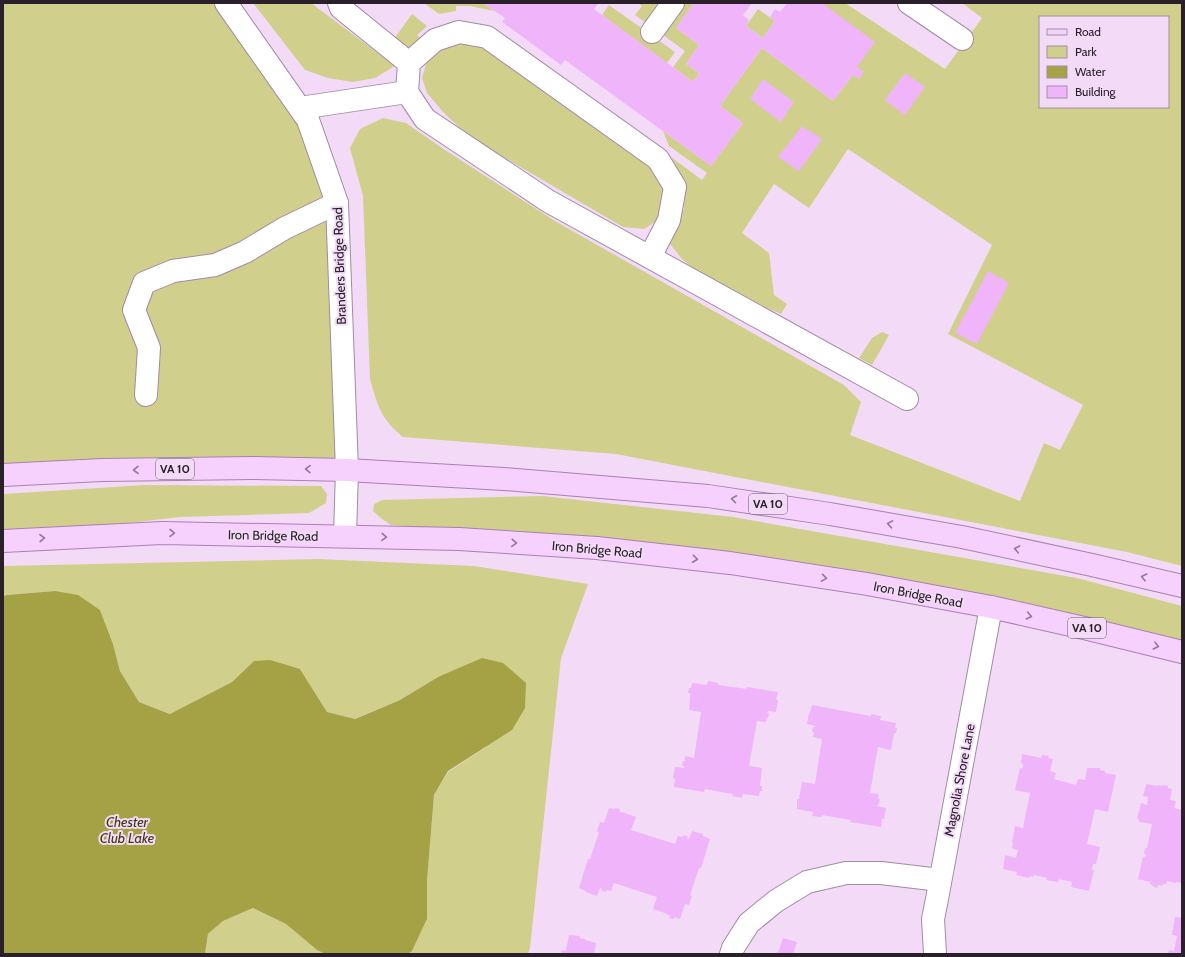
<svg xmlns="http://www.w3.org/2000/svg" width="1185" height="957" font-family="Cabin,sans-serif">
  <style>
    .green { fill: #d0d08c; fill-rule: evenodd }
    .water { fill: #a5a246 }
    .building { fill: #efb4fa }
    .lines { fill: none; stroke-linecap: round; stroke-linejoin: round }
    .minor-casing { stroke: #a18aa4; stroke-width: 24 }
    .major-casing { stroke: #aa80b2; stroke-width: 24 }
    .minor { stroke: #fff; stroke-width: 22 }
    .major { stroke: #f6d1fd; stroke-width: 22 }
    .oneway { stroke: #907894 }
    .labels { text-anchor: middle; stroke-width: 4; stroke-linejoin: round; paint-order: stroke }
    .shield { fill: #f3dbf7; stroke: #665868; stroke-width: 1 }
    .shield-label { font-size: 12px; font-weight: bold; fill: #29202a }
    .street-label { font-size: 13px; fill: #29202a; stroke: #f3dbf7 }
    .water-label { font-size: 14px; font-style: italic; fill: #3a3912; stroke: #f3dbf7 }
  </style>
  <rect width="100%" height="100%" fill="#f3dbf7"/>
  <g class="green">
    <polygon points="3,3 221,3 304,123 330,197 340,464 3,472"/>
    <polygon points="253,3 311,3 395,66 375,78 353,82 328,78 305,70"/>
    <polygon points="424,3 483,3 494,11 470,6 456,6 456,11 439,14"/>
    <polygon points="638,3 665,3 649,25 635,15 642,6"/>
    <polygon points="680,3 694,3 676,28 699,45 686,64 699,73 693,82 673,67 685,51 659,32"/>
    <path d="M822 3H845L945 69 982 18 962 3H1182V566L1127 552 616 454 403 437C380 418 378 406 370 379L363 196 350 148 360 129 383 118 406 123 445 150 555 221 844 385 861 402 850 435 1020 501 1044 443 1060 450 1083 405 948 334 992 245 848 149 809 208 774 184 742 233 769 253 774 295 787 304 781 314 711 283 682 259 670 244 669 234 684 209V181L671 157 702 180 707 173 669 146 663 131 711 166 743 123 720 106 762 48 833 101 853 75 859 79 863 72 857 67ZM1040 17H1168V107H1040Z"/>
    <polygon points="609,5 675,52 667,63 602,15"/>
    <polygon points="758,9 775,21 763,38 746,26"/>
    <polygon points="412,14 427,26 417,35 421,39 411,51 394,39"/>
    <polygon points="462,39 478,44 654,170 662,180 665,198 658,220 644,229 623,227 471,138 444,113 427,93 422,78 427,61 441,46"/>
    <polygon points="882,332 889,335 872,365 859,358 872,338"/>
    <polygon points="145,485 321,486 327,494 326,503 309,513 180,517 68,530 3,533 3,494"/>
    <polygon points="542,496 733,517 1077,578 1182,606 1182,644 632,542 391,525 382,519 373,511 374,504 382,500"/>
    <polygon points="318,559 474,566 588,584 561,658 530,948 528,954 408,954 412,951 427,919 427,881 434,795 448,772 486,747 438,677 400,700 354,719 327,712 300,669 254,661 232,682 171,714 139,702 120,671 113,644 100,610 55,591 7,595 3,596 3,566"/>
    <polygon points="253,908 286,924 317,950 325,954 205,954 208,934 223,921"/>
  </g>
  <polygon class="water" points="55,591 78,595 100,610 113,644 120,671 139,702 170,714 232,682 254,661 270,660 300,669 327,712 355,719 400,700 438,677 482,658 503,663 526,683 525,708 512,730 448,771 434,795 427,881 427,919 412,951 408,954 325,954 317,950 286,924 253,908 223,921 208,934 205,954 3,954 3,596 7,595"/>
  <g class="building">
    <polygon points="483,3 599,3 594,9 693,82 699,73 686,64 699,45 676,28 694,3 752,3 743,15 749,20 746,26 763,38 775,21 770,17 775,9 780,12 787,3 822,3 875,42 857,67 864,72 859,79 853,75 833,101 762,48 720,106 743,123 711,166 565,60 561,65 502,22 505,18"/>
    <polygon points="905,73 925,87 905,115 885,100"/>
    <polygon points="763,79 794,102 781,122 750,99"/>
    <polygon points="802,126 822,139 799,171 778,157"/>
    <polygon points="988,271 1009,283 977,344 955,333"/>
    <polygon points="708,681 718,683 718,685 747,689 747,687 778,692 776,700 778,700 776,712 768,711 767,713 769,713 768,718 766,718 766,722 757,721 749,766 762,768 760,786 762,786 762,791 760,791 759,796 743,794 742,798 732,796 733,794 705,789 704,792 674,787 675,779 673,778 675,767 684,768 684,766 682,766 683,761 685,761 685,756 694,758 701,712 689,710 690,699 690,693 688,693 689,688 691,688 692,683 707,685"/>
    <polygon points="812,705 871,716 871,714 881,716 880,720 896,723 895,728 897,728 896,733 894,733 891,750 878,747 870,793 879,794 878,799 880,799 879,804 878,804 877,806 886,808 884,819 882,819 881,827 850,822 851,820 822,815 822,817 812,816 813,812 797,809 797,799 799,799 802,782 815,784 822,739 813,737 814,732 812,732 813,727 815,727 815,726 807,724 809,712 810,713"/>
    <polygon points="1022,754 1041,758 1042,755 1049,756 1048,758 1053,759 1050,771 1056,773 1054,779 1076,785 1078,779 1085,780 1087,768 1100,768 1100,770 1105,771 1105,773 1116,775 1108,812 1095,809 1087,844 1100,847 1096,864 1093,864 1092,870 1094,870 1089,891 1071,887 1072,882 1059,879 1058,882 1046,880 1047,878 1034,875 1033,877 1030,876 1029,878 1016,875 1017,872 1003,869 1005,855 1016,858 1018,850 1012,848 1013,843 1012,843 1015,826 1023,828 1030,793 1015,790 1020,768 1022,769 1023,764 1021,763"/>
    <polygon points="1147,784 1158,786 1158,785 1163,786 1163,785 1168,786 1168,788 1172,789 1170,800 1176,801 1174,808 1182,810 1182,883 1177,882 1176,883 1167,881 1166,884 1163,884 1162,886 1158,885 1157,888 1152,886 1153,885 1150,884 1150,882 1138,879 1143,857 1145,857 1146,854 1144,854 1145,848 1147,848 1152,824 1139,822 1139,819 1137,819 1141,803 1147,805 1148,797 1143,796 1146,785"/>
    <polygon points="609,808 615,809 615,808 620,809 619,811 636,817 631,830 675,844 678,836 683,837 683,835 688,837 687,839 689,839 692,831 703,834 703,836 710,839 701,868 699,868 690,895 692,896 689,905 685,904 680,919 674,917 674,919 669,918 670,916 665,913 653,909 657,897 614,883 611,891 607,890 606,892 601,890 602,888 600,888 597,896 586,892 586,891 579,888 588,859 590,859 599,832 597,831 600,822 604,823"/>
    <polygon points="1175,917 1182,918 1182,954 1168,954 1169,950 1174,951 1177,936 1172,935"/>
    <polygon points="569,935 580,936 579,938 585,939 585,940 596,943 594,954 561,954 562,950 566,951"/>
    <polygon points="783,938 797,942 793,954 775,954 776,952 778,953"/>
  </g>
  <g class="lines">
    <g class="minor-casing">
      <g id="minor">
        <polyline points="226,3 308,120 337,203 347,470 345,536"/>
        <polyline points="339,3 341,8 409,63"/>
        <polyline points="909,3 962,39"/>
        <polyline points="652,32 673,3"/>
        <polyline points="407,92 409,63 435,40 459,32 487,37 658,159 675,187 669,220 650,257"/>
        <polyline points="300,108 407,92 425,119 548,201 907,399"/>
        <polyline points="146,395 149,348 134,310 144,283 173,271 215,265 245,252 285,228 337,203"/>
        <polyline points="731,954 733,948 749,923 776,901 807,882 846,873 881,873 940,880"/>
        <polyline points="935,954 933,919 937,899 991,607"/>
      </g>
    </g>
    <g class="major-casing">
      <g id="major">
        <polyline points="3,475 102,470 253,468 347,470 504,479 708,496 830,514 962,537 1092,565 1182,586"/>
        <polyline points="3,541 162,533 459,539 597,548 730,563 867,584 991,607 1084,628 1182,652"/>
      </g>
    </g>
    <use href="#minor" class="minor"/>
    <use href="#major" class="major"/>
  </g>
  <defs><path id="oneway-chevron" d="M-2-3.5L2.5 0L-2 3.5" fill="none" stroke-width="1.6" stroke-linecap="round" stroke-linejoin="round"/></defs>
  <g class="oneway">
    <use href="#oneway-chevron" transform="translate(308 469) rotate(-179)"/>
    <use href="#oneway-chevron" transform="translate(136 470) rotate(179)"/>
    <use href="#oneway-chevron" transform="translate(734 499) rotate(-172)"/>
    <use href="#oneway-chevron" transform="translate(890 524) rotate(-170)"/>
    <use href="#oneway-chevron" transform="translate(172 533) rotate(1)"/>
    <use href="#oneway-chevron" transform="translate(384 537) rotate(2)"/>
    <use href="#oneway-chevron" transform="translate(42 538) rotate(-2)"/>
    <use href="#oneway-chevron" transform="translate(514 543) rotate(4)"/>
    <use href="#oneway-chevron" transform="translate(1017 549) rotate(-168)"/>
    <use href="#oneway-chevron" transform="translate(695 559) rotate(6)"/>
    <use href="#oneway-chevron" transform="translate(1144 577) rotate(-166)"/>
    <use href="#oneway-chevron" transform="translate(824 578) rotate(9)"/>
    <use href="#oneway-chevron" transform="translate(1029 616) rotate(12)"/>
    <use href="#oneway-chevron" transform="translate(1156 646) rotate(14)"/>
  </g>
  <g class="labels">
    <g class="shield">
      <rect x="156" y="459" width="38" height="20" rx="3"/>
      <rect x="749" y="494" width="38" height="20" rx="3"/>
      <rect x="1068" y="618" width="38" height="20" rx="3"/>
    </g>
    <g class="shield-label">
      <text x="175" y="473">VA 10</text>
      <text x="768" y="508">VA 10</text>
      <text x="1087" y="632">VA 10</text>
    </g>
    <g class="street-label">
      <text transform="translate(339 266) rotate(-92)" y="5">Branders Bridge Road</text>
      <text transform="translate(273 535) rotate(1)" y="5">Iron Bridge Road</text>
      <text transform="translate(597 549) rotate(5)" y="5">Iron Bridge Road</text>
      <text transform="translate(918 594) rotate(11)" y="5">Iron Bridge Road</text>
      <text transform="translate(959 780) rotate(-79)" y="5">Magnolia Shore Lane</text>
    </g>
    <g class="water-label">
      <text x="127" y="827">Chester<tspan x="127" dy="16">Club Lake</tspan></text>
    </g>
  </g>
  <rect width="1185" height="957" fill="none" stroke="#29202a" stroke-width="8"/>
  <rect x="1039" y="16" width="130" height="92" fill="#f3dbf7" stroke="#a290a5"/>
  <rect x="1047" y="29" width="20" height="6" fill="#f6d1fd" stroke="#a290a5"/>
  <text x="1075" y="36" font-size="12" fill="#29202a">Road</text>
  <rect x="1047" y="46" width="20" height="12" fill="#d0d08c" stroke="#a290a5"/>
  <text x="1075" y="56" font-size="12" fill="#29202a">Park</text>
  <rect x="1047" y="66" width="20" height="12" fill="#a5a246" stroke="#a290a5"/>
  <text x="1075" y="76" font-size="12" fill="#29202a">Water</text>
  <rect x="1047" y="86" width="20" height="12" fill="#efb4fa" stroke="#a290a5"/>
  <text x="1075" y="96" font-size="12" fill="#29202a">Building</text>
</svg>
